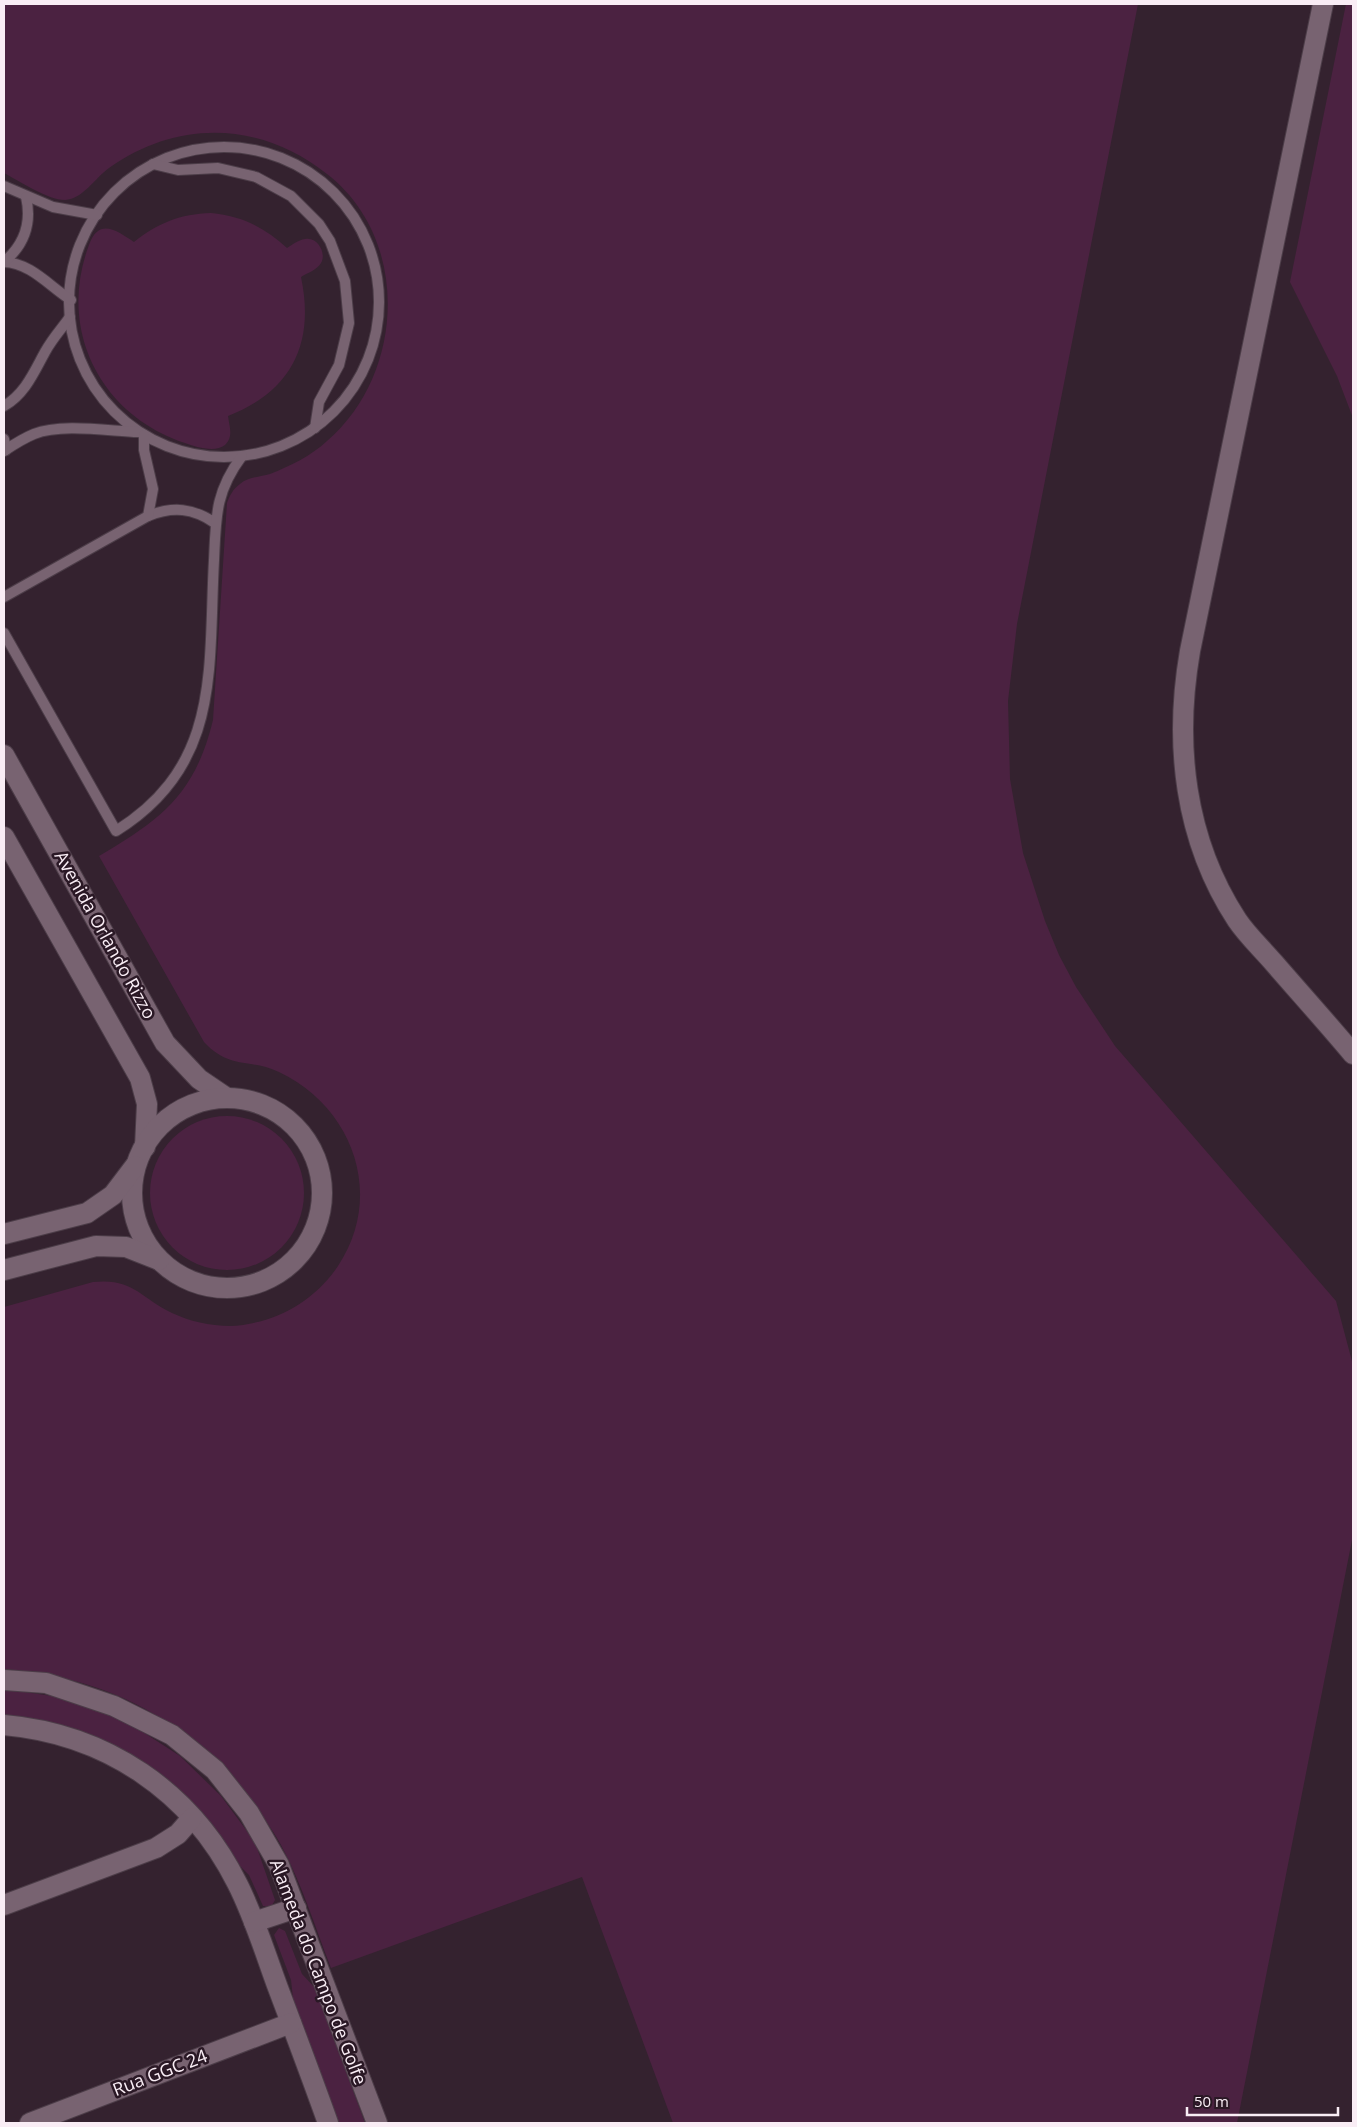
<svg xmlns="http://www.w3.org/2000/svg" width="1357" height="2127" font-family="'Open Sans',sans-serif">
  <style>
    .green { fill: #4b2241 }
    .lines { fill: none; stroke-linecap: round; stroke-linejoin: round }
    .lane-casing { stroke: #4c3d48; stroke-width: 12 }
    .street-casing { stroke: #4c3d48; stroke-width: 22 }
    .lane { stroke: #786371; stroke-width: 10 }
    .street { stroke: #786371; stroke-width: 20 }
    .labels { text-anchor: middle; stroke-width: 5; stroke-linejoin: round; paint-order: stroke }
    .street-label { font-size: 18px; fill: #f9edf5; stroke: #2a1825 }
  </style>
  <rect width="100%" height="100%" fill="#34222f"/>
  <g class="green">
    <path d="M4 4H1138L1017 624 1008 701 1010 779 1023 853 1045 921 1059 955 1076 987 1115 1046 1336 1301 1353 1365V1535L1237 2123H673L582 1877 331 1968C315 1927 302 1884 281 1845 263 1813 241 1788 214 1764 201 1752 188 1739 174 1728 127 1691 62 1674 4 1669V1307L93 1282C134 1278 139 1297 172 1313 189 1321 210 1326 230 1326 274 1324 314 1302 338 1266 385 1195 353 1107 279 1072 249 1058 230 1070 204 1042L99 856C162 819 195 794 213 720L227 503C230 495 233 489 240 484 248 477 260 477 270 474 290 466 311 456 327 441 405 374 411 239 327 174 260 121 178 119 109 168 95 178 83 199 65 200 48 200 19 181 4 173Z"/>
    <polygon points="1346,4 1353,4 1353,418 1337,376 1290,282"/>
    <path d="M211 213C242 216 264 227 287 248 292 245 298 240 305 239 317 236 327 253 321 263 317 270 307 273 301 277 315 343 292 391 228 416 229 425 234 437 225 445 215 453 196 447 185 443 100 415 57 329 89 245 99 217 117 231 134 242 158 223 180 214 211 213Z"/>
    <circle cx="227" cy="1193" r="77"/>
    <polygon points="4,1689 52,1696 107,1713 132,1725 180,1756 221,1796 255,1842 275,1900 271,1907 263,1906 249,1875 236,1862 210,1822 171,1784 4,1717"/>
    <polygon points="279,1928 285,1931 302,1974 315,1988 365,2123 337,2123 294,2007 291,1980 274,1935"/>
  </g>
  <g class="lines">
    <g class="lane-casing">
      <g id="lane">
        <circle cx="224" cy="302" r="155"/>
        <polyline points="153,164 178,170 218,168 256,177 291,196 319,224 330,241 345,281 349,323 339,365 319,402 315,428"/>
        <polyline points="4,186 53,207 97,215"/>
        <path d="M4 262C31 263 49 286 71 300"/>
        <path d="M4 262C24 245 32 223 26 197"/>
        <path d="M4 406C25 394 34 372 45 352 52 339 62 328 70 317"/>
        <polyline points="4,439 6,450"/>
        <path d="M4 451C13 445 24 438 34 434 61 423 109 431 138 432"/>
        <path d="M148 516C173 506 193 508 215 523"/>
        <polyline points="4,597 148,516 153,489 144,450 144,435"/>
        <path d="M4 633 116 831C222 765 208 669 214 560 216 517 215 492 242 456"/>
      </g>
    </g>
    <g class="street-casing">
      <g id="street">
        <path d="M1323 4 1190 651C1174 743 1184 839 1237 920 1247 935 1262 949 1274 963 1300 993 1327 1023 1353 1054"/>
        <polyline points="4,755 165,1043 199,1079 227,1098"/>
        <polyline points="4,837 140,1078 147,1104 145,1147"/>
        <circle cx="227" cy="1193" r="95"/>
        <polyline points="4,1234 87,1213 113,1195 135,1166"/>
        <polyline points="4,1270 96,1246 126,1247 159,1260"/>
        <polyline points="4,1680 46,1683 114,1706 172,1735 215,1770 249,1813 279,1865 377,2123"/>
        <path d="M4 1725C106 1734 191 1791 237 1883 254 1916 265 1953 278 1988 295 2033 312 2078 328 2123"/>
        <polyline points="4,1905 156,1848 178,1834 192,1818"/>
        <polyline points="254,1922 296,1908"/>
        <polyline points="30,2123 291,2023"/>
      </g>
    </g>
    <use href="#lane" class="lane"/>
    <use href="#street" class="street"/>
  </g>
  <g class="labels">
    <g class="street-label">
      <text transform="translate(105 935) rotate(61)" y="6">Avenida Orlando Rizzo</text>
      <text transform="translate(318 1972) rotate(69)" y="6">Alameda do Campo de Golfe</text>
      <text transform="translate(160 2073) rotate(-21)" y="6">Rua GGC 24</text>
    </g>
  </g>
  <rect width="1357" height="2127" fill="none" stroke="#f9edf5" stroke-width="10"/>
  <path d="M1187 2107v8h151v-8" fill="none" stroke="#f9edf5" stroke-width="2.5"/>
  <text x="1194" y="2107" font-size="15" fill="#f9edf5" stroke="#2a1825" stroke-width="4" paint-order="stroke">50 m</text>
</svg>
